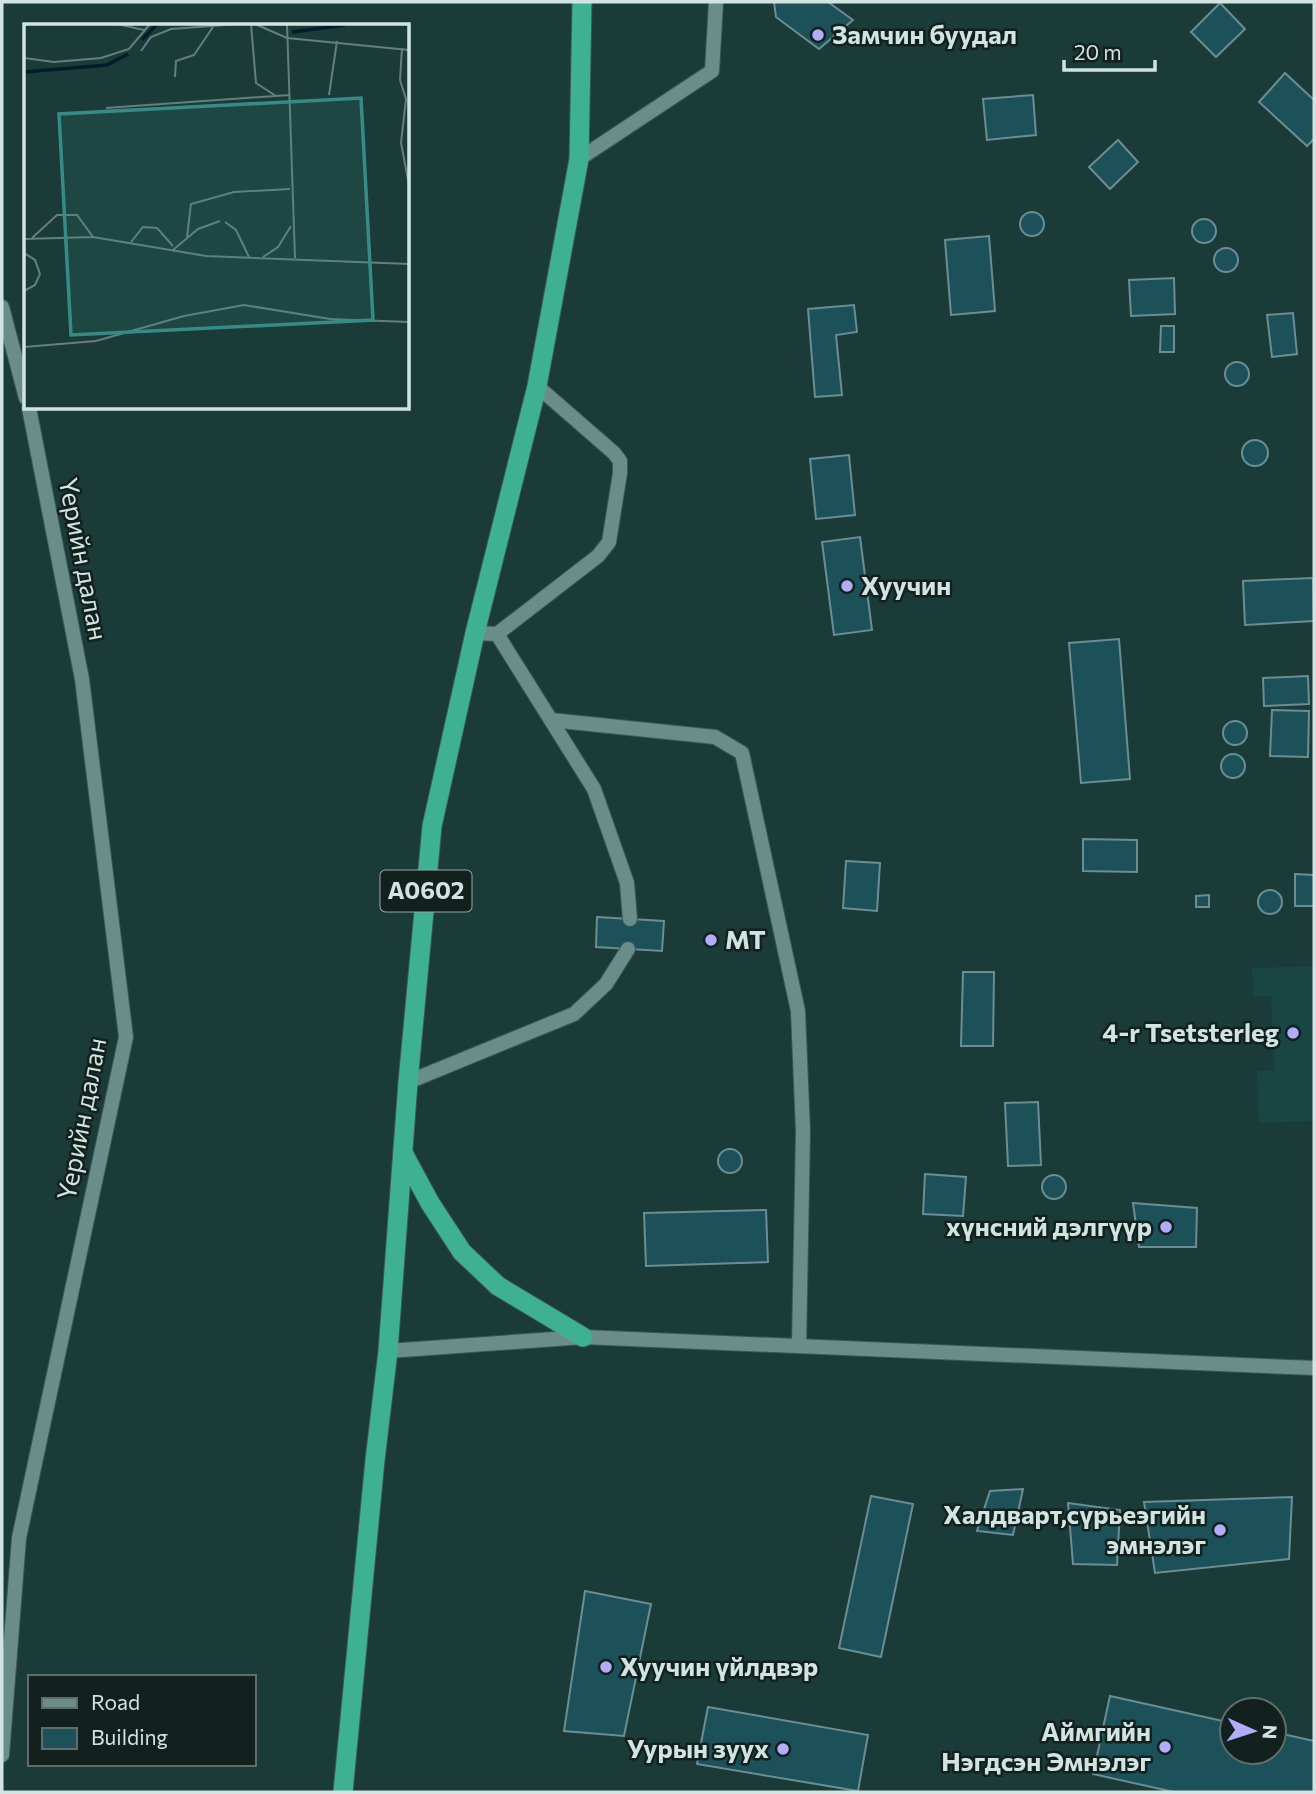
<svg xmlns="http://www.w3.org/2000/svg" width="1316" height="1794" font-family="Commissioner,sans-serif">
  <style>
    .built { fill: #194643 }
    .building { fill: #1c5159; stroke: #6b8d93; stroke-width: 2 }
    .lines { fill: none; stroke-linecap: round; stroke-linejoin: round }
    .service-casing { stroke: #3c5856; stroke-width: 16 }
    .minor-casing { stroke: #3c5856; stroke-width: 16 }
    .tertiary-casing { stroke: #3c5856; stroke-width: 16 }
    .trunk-casing { stroke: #3c5856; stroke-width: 21 }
    .service { stroke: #6b8d8a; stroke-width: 14 }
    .minor { stroke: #6b8d8a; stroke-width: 14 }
    .tertiary { stroke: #6b8d8a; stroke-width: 14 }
    .trunk { stroke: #3fb193; stroke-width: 19 }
    .poi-dot { fill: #b3acf9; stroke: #12201e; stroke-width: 2.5 }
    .labels { text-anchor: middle; stroke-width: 5; stroke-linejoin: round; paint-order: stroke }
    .shield { fill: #12201e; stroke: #98a9a7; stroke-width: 2 }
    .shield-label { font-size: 24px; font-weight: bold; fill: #d2e4e2 }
    .poi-label { font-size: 26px; font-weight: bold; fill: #d2e4e2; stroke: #12201e; text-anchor: end }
    .street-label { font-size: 26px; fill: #d2e4e2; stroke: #12201e }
    .inset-river { fill: none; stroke: #001d2a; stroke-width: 3.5 }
    .inset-road { fill: none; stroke: #647f7d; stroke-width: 2 }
    .view { fill: #368c85; fill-opacity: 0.15; stroke: #368c85; stroke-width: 3.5 }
    .inset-edge { fill: none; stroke: #d2e4e2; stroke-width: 3.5 }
  </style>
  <rect width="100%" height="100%" fill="#1b3b39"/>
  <polygon class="built" points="1314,966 1314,1121 1259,1123 1257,1071 1274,1070 1271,996 1253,996 1252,968"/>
  <g class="building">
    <polygon points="774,2 828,2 853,20 819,49 776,17"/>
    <polygon points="1220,3 1245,29 1216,57 1191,32"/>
    <polygon points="1285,73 1314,100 1314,139 1307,146 1259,102"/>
    <polygon points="1033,95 1036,135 987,140 983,99"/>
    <polygon points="1118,140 1138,162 1110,189 1089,167"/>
    <circle cx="1032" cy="224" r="12"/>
    <circle cx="1204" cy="231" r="12"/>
    <polygon points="989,236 995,311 951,315 945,240"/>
    <circle cx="1226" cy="260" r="12"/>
    <polygon points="1174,278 1175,314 1131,316 1129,280"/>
    <polygon points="854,305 857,332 836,335 842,395 815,397 808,309"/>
    <polygon points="1293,313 1297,354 1272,357 1267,315"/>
    <polygon points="1161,326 1174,326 1174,352 1160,352"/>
    <circle cx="1237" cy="374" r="12"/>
    <circle cx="1255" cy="453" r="13"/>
    <polygon points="849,455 855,515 816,519 810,459"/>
    <polygon points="860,537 872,630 834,635 822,542"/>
    <polygon points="1313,578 1314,621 1245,625 1243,581"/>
    <polygon points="1119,639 1130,779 1081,783 1069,643"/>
    <polygon points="1308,676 1309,704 1264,706 1263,678"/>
    <polygon points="1272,710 1309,711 1308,757 1270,756"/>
    <circle cx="1235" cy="733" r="12"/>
    <circle cx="1233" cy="766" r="12"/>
    <polygon points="1083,839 1137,840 1137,872 1083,871"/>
    <polygon points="846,861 880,863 877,911 843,908"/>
    <polygon points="1295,874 1314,875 1314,906 1295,906"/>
    <circle cx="1270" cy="902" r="12"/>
    <polygon points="1209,895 1209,907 1196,907 1196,896"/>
    <polygon points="597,917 664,921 662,951 596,947"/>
    <polygon points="963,972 994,972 993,1046 961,1046"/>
    <polygon points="1038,1102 1041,1165 1008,1166 1005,1103"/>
    <circle cx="730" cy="1161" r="12"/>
    <polygon points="925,1174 966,1177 963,1216 923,1214"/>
    <circle cx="1054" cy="1187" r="12"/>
    <polygon points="1133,1203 1197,1208 1196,1247 1139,1247"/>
    <polygon points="766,1210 768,1262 646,1266 644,1213"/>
    <polygon points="1023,1489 1013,1535 977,1531 990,1491"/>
    <polygon points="871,1496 913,1504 881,1657 839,1648"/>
    <polygon points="1292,1497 1289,1559 1155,1573 1144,1502"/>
    <polygon points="1068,1503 1120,1510 1117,1565 1073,1564"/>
    <polygon points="585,1591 651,1604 624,1736 564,1731"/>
    <polygon points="1110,1696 1232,1723 1232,1752 1274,1752 1274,1732 1314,1741 1314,1792 1174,1792 1093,1774"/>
    <polygon points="708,1707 868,1735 858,1791 697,1764"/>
  </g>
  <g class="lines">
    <g class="service-casing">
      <g id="service">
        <polyline points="579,159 712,71 716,2"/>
        <polyline points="475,633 497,634 594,789 627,883 630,919"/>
        <polyline points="497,634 598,556 609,542 620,473 620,461 614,453 537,386"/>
        <polyline points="551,720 715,737 742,753 798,1011 803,1131 799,1346"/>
        <polyline points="408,1082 574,1014 606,984 628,949"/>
      </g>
    </g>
    <g class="minor-casing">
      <g id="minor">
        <polyline points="2,307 26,398"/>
        <polyline points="2,1755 19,1538 126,1037 82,679 29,408"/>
      </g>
    </g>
    <g class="tertiary-casing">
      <polyline id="tertiary" points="388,1351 583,1337 1314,1368"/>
    </g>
    <g class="trunk-casing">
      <g id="trunk">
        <polyline points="403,1153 430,1203 462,1252 498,1286 583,1337"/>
        <polyline points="343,1792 375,1460 388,1351 408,1082 432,826 475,633 537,386 579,159 582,2"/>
      </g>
    </g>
    <use href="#service" class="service"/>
    <use href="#minor" class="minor"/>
    <use href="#tertiary" class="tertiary"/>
    <use href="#trunk" class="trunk"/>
  </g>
  <g class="poi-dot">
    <circle cx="818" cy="35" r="7"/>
    <circle cx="847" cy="586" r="7"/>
    <circle cx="711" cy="940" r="7"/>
    <circle cx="1293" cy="1033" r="7"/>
    <circle cx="1166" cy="1227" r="7"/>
    <circle cx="1220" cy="1530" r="7"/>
    <circle cx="606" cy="1667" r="7"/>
    <circle cx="1165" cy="1747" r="7"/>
    <circle cx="783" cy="1749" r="7"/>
  </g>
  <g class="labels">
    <rect class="shield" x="380.5" y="870.5" width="91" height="41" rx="5"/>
    <g class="shield-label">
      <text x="426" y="899">A0602</text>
    </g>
    <g class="poi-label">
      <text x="832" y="44" text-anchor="start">Замчин буудал</text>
      <text x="861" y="595" text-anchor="start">Хуучин</text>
      <text x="725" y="949" text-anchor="start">MT</text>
      <text x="1279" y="1042">4-r Tsetsterleg</text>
      <text x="1152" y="1236">хүнсний дэлгүүр</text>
      <text x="1206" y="1524">Халдварт,сүрьеэгийн<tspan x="1206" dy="30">эмнэлэг</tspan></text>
      <text x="620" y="1676" text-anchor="start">Хуучин үйлдвэр</text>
      <text x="1151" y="1741">Аймгийн<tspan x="1151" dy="30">Нэгдсэн Эмнэлэг</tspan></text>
      <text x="769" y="1758">Уурын зуух</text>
    </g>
    <g class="street-label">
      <text transform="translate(83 559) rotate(79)" y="9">Үерийн далан</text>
      <text transform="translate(82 1119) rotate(-79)" y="9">Үерийн далан</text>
    </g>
  </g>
  <g transform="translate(24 24)">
    <rect width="385" height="385" fill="#1b3b39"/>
    <path class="inset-river" d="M268 8 321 1M118 16 133 0M0 48 83 41 104 30"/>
    <path class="inset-road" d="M93 0 120 6M227 0 232 59 252 72M231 0 263 14 385 26M263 0 271 234M378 24 376 56 382 75 377 119 385 161M117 27 127 13 147 5 215 0M0 34 30 38 77 34 105 25 126 0M151 53 152 37 170 31 189 3M305 71 313 17M82 84 265 71M201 198 212 206 225 233M163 213 167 180 210 168 266 165M8 214 33 191H53L69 213M0 215 69 213 182 232 385 240M107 218 119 203 133 204 149 222M149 226 174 205 196 197M0 229 11 236 16 250 11 261 0 267M239 233 254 223 267 202M0 323 72 317 160 292 220 281 306 295 385 298"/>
    <path class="view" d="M337 74 349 296 47 311 35 90Z"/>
    <rect width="385" height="385" class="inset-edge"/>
  </g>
  <rect width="1316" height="1794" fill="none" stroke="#d2e4e2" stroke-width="7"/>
  <rect x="28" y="1675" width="228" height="91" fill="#12201e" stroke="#5f6e6c" stroke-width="2"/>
  <rect x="42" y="1698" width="35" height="10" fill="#6b8d8a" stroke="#5f6e6c" stroke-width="2"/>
  <text x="91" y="1710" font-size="21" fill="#d2e4e2">Road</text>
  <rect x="42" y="1728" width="35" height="21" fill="#1c5159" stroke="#5f6e6c" stroke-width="2"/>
  <text x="91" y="1745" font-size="21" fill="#d2e4e2">Building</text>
  <g transform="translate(1253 1731) rotate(93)"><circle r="33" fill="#12201e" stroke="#5f6e6c" stroke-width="2"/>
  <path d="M0-5L12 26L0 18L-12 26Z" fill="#b3acf9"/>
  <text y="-10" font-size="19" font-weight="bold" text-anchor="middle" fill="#d2e4e2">N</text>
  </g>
  <path d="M1064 60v10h91v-10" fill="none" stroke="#d2e4e2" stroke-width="3.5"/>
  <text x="1074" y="60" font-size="21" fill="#d2e4e2" stroke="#12201e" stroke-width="5" paint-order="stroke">20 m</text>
</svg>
